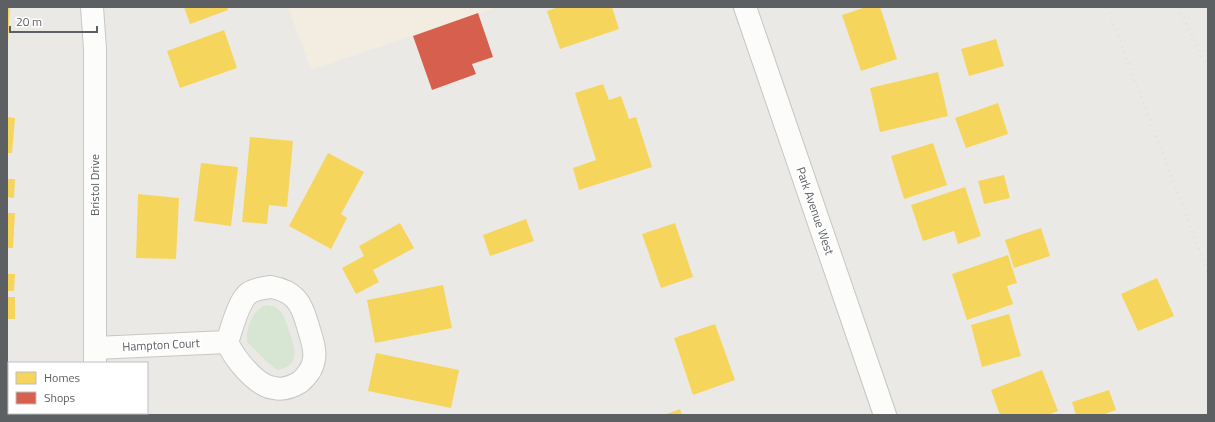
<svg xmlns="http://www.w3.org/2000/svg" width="1215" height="422" font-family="'Titillium Web',sans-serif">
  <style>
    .commercial { fill: #f3ece0 }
    .green { fill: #d7e5d3 }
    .homes { fill: #f6d55c }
    .shops { fill: #d6604d }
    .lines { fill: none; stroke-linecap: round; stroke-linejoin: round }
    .street-casing { stroke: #c7c7c6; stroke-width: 24 }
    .secondary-casing { stroke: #c5c6c5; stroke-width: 24 }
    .street { stroke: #fcfcfb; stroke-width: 22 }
    .secondary { stroke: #fcfcfb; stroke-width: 22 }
    .rail { stroke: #e1e1e1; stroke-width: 3; stroke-dasharray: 1 5; stroke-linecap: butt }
    .labels { text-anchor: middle; stroke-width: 4; stroke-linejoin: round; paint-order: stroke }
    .street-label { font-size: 12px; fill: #5c6063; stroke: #fff }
  </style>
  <rect width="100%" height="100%" fill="#ebe9e6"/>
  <polygon class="commercial" points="288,7 497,7 311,70"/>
  <path class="green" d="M266 305C271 306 275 306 278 309 284 314 286 322 288 328 294 345 303 366 277 370L266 361 247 342C246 327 252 311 266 305Z"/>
  <g class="homes">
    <polygon points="7,7 10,7 8,43 7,43"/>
    <polygon points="184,7 227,7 228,10 190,24"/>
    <polygon points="558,7 612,7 619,29 560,49 547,11"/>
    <polygon points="866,7 880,7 897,59 861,71 842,15"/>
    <polygon points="224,30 237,68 180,88 167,51"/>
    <polygon points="996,39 1004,66 969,76 961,49"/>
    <polygon points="938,72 948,116 880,132 870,88"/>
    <polygon points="603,84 609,100 621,96 629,119 636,117 652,167 579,190 573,168 596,160 575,93"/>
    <polygon points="998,103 1008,134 966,148 955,118"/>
    <polygon points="7,117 15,118 12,153 7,153"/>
    <polygon points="250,137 293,141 287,207 269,205 267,224 242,222"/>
    <polygon points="933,143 947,185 904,199 891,156"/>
    <polygon points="328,153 364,172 341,214 347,218 331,249 289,226"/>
    <polygon points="201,163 238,167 231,226 194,221"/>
    <polygon points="1004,175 1010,198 984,204 978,181"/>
    <polygon points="7,179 15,179 14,198 7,197"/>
    <polygon points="965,187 981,236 958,244 954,231 923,241 911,205"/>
    <polygon points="138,194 179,198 176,259 136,258"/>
    <polygon points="7,213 15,213 13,248 7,248"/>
    <polygon points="526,219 534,241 490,256 483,235"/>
    <polygon points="400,223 414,248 373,270 379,282 356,294 342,268 364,256 359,246"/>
    <polygon points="675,223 693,277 661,288 642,234"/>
    <polygon points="1041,228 1050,256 1014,268 1005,240"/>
    <polygon points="1008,255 1017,283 1007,286 1013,304 967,320 952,274"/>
    <polygon points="7,274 15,274 14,291 7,291"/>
    <polygon points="1157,278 1174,316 1138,331 1121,294"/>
    <polygon points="443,285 452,328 375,343 367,300"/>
    <rect x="7" y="297" width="8" height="22"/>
    <polygon points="1009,314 1021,356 982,367 971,325"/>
    <polygon points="715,324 735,380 693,395 674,338"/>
    <polygon points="376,353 459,370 451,408 368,391"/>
    <rect x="7" y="366" width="2" height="23"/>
    <polygon points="1042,370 1058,411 1048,415 1000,415 991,390"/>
    <polygon points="7,390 9,390 9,411 7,410"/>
    <polygon points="1109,390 1116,410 1102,415 1076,415 1072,402"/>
    <polygon points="680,409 682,415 664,415"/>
  </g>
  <polygon class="shops" points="478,13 493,57 472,64 476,74 432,90 413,36"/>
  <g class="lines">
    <g class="street-casing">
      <g id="street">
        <polyline points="92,7 95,49 95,363"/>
        <path d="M271 287C294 291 301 302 307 323 310 334 316 348 314 359 313 368 307 376 300 382 292 387 283 390 274 388 256 386 234 358 227 342 232 329 238 301 249 293 255 289 264 288 271 287Z"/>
        <polyline points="95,348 227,342"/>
        <polyline points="93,415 93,413"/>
      </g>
    </g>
    <g class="secondary-casing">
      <polyline id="secondary" points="745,7 885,415"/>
    </g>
    <use href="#street" class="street"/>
    <use href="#secondary" class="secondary"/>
    <g class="rail">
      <polyline points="1107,7 1208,273"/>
      <polyline points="1178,7 1208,68"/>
    </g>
  </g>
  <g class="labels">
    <g class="street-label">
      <text transform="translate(95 185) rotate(-90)" y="4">Bristol Drive</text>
      <text transform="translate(815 211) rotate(71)" y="4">Park Avenue West</text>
      <text transform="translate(161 345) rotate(-3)" y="4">Hampton Court</text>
    </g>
  </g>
  <rect width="1215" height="422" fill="none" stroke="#5c6063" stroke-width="16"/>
  <rect x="8" y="362" width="140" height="52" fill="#ffffff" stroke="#bebfc1"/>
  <rect x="16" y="372" width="20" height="12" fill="#f6d55c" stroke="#bebfc1"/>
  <text x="44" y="382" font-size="12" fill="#5c6063">Homes</text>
  <rect x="16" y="392" width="20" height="12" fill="#d6604d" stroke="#bebfc1"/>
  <text x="44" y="402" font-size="12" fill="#5c6063">Shops</text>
  <path d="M10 26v6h87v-6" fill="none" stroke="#5c6063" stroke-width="2"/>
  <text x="16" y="26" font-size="12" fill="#5c6063" stroke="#ffffff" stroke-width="3" paint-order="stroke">20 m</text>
</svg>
